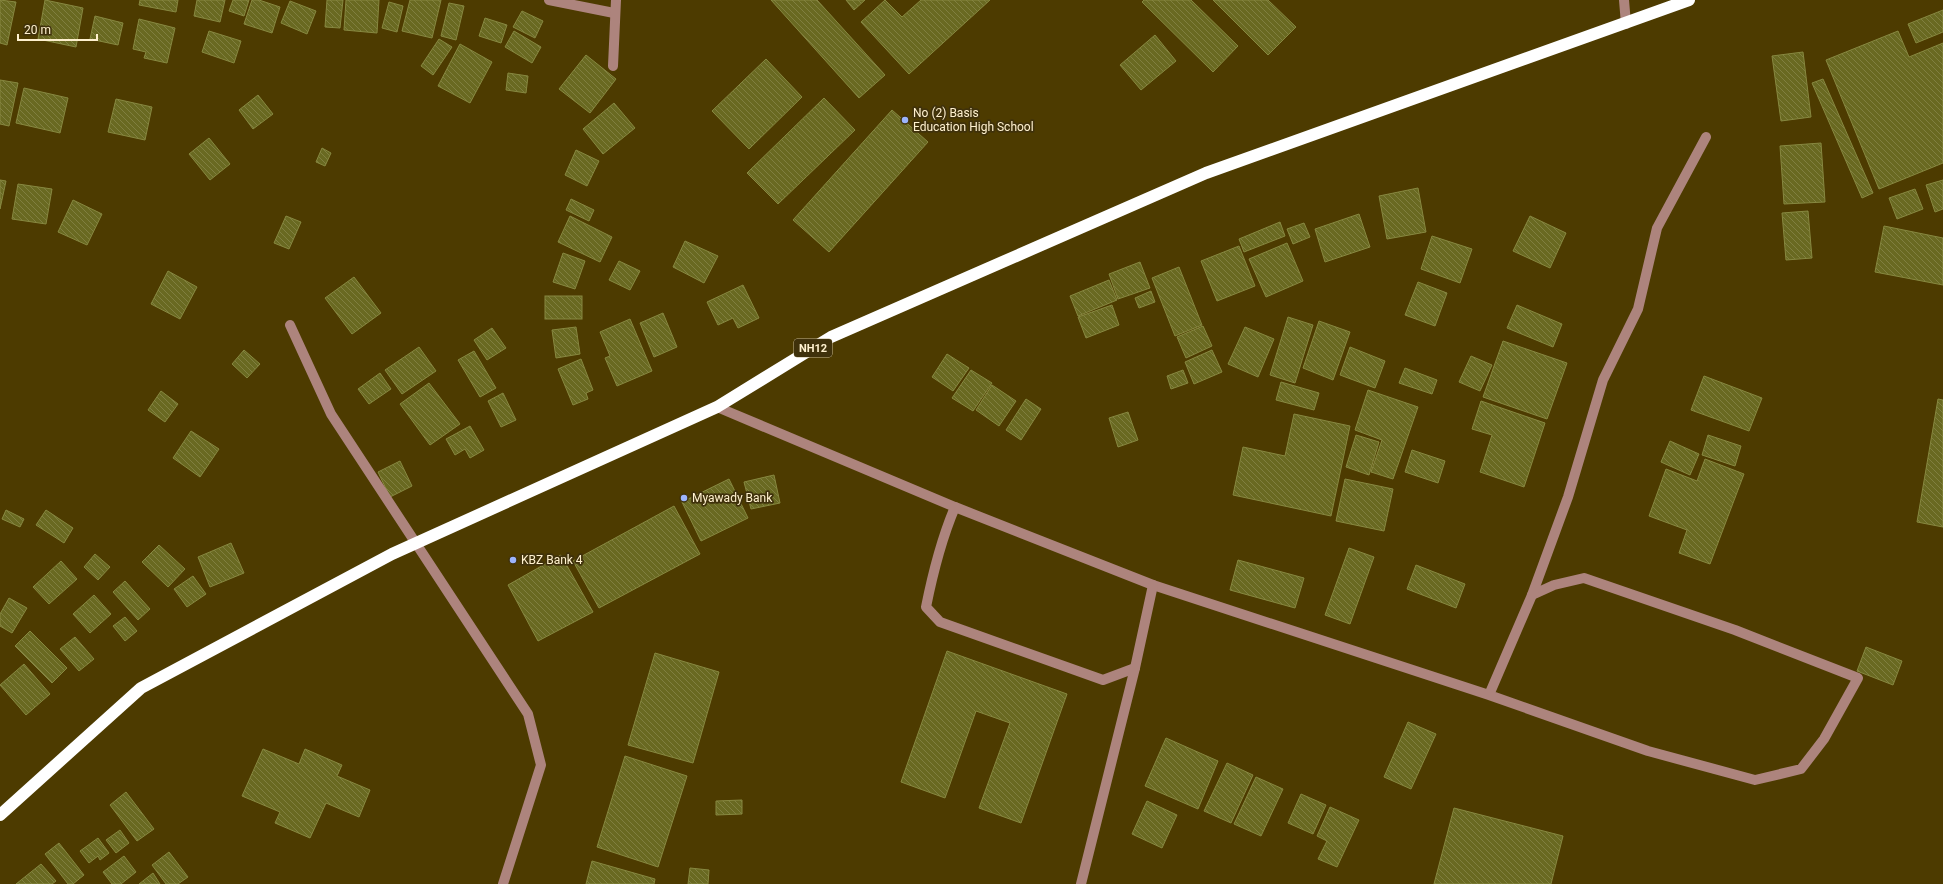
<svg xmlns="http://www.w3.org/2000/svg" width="1943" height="884" font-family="Roboto,sans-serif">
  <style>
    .building { fill: url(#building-back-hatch); stroke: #878840 }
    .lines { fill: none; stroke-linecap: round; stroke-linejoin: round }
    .minor { stroke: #ad847d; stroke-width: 10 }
    .highway { stroke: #fff; stroke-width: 12 }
    .poi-dot { fill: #9cb4fd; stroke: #3f310b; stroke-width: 1.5 }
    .labels { text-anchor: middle; stroke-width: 3.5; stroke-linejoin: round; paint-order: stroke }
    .shield { fill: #3f310b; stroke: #c5b794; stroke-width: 1 }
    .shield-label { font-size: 11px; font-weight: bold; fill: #fff1cf }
    .poi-label { font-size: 12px; fill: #fff1cf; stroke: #3f310b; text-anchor: start }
  </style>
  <defs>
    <pattern id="building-back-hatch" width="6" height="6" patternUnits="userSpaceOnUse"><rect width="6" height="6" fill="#696921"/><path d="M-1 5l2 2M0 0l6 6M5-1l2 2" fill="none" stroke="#807f40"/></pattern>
  </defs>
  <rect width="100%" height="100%" fill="#4d3b00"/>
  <g class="building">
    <polygon points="0,0 16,2 7,45 0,43"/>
    <polygon points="45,0 83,8 76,47 38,39"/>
    <polygon points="140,0 178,0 176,12 139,5"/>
    <polygon points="197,0 225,0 220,22 194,16"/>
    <polygon points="233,0 249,0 244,16 229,11"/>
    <polygon points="252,0 259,0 280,7 272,33 244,24"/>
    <polygon points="327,0 343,0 340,28 325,27"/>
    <polygon points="346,0 379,0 377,33 344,30"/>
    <polygon points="410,0 441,0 432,38 402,31"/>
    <polygon points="771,0 817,0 885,75 859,98"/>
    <polygon points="846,0 865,0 854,10"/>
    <polygon points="885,0 902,17 921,0 990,0 909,74 861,22"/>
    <polygon points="1144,0 1191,0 1238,46 1213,72 1142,2"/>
    <polygon points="1213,0 1268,0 1296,27 1268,55"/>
    <polygon points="290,1 316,11 307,34 281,23"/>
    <polygon points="389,2 403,6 397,32 382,28"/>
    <polygon points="449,3 464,6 456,40 441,36"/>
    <polygon points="1943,10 1943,32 1916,43 1908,24"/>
    <polygon points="522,11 543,21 535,38 513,27"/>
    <polygon points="95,16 123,23 118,45 90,39"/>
    <polygon points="485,18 507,25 501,43 479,36"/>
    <polygon points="139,19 175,28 167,63 144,58 146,52 133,49"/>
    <polygon points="209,31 241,41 234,63 202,52"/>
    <polygon points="514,31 541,47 532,63 505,47"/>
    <polygon points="1898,31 1909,57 1943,43 1943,163 1879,189 1826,60"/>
    <polygon points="1155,35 1176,61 1141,90 1120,65"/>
    <polygon points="439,39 452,47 433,75 421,66"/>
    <polygon points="460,44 492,62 470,103 438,86"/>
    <polygon points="1803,52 1811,117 1781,121 1772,56"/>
    <polygon points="586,55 616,79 590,113 559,89"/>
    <polygon points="766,59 802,97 749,149 712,111"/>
    <polygon points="508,73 528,76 526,93 506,90"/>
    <polygon points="1823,79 1873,193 1862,198 1812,83"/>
    <polygon points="0,80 18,83 9,126 0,124"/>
    <polygon points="24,88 68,98 60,133 16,123"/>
    <polygon points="258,95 273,114 253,129 239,110"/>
    <polygon points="824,98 855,130 778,204 747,173"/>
    <polygon points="116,99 152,107 145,140 108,132"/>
    <polygon points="614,103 635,128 603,154 583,129"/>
    <polygon points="892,110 928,142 829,252 793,220"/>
    <polygon points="209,138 230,164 210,180 189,154"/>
    <polygon points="1821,143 1825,202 1784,204 1780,146"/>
    <polygon points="322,148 331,153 325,166 316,162"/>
    <polygon points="576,150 599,161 587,186 565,175"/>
    <polygon points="0,180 6,181 0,209"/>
    <polygon points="1943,180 1943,209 1935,212 1926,185"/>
    <polygon points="18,184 52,189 46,224 12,219"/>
    <polygon points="1418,188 1426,232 1387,239 1379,196"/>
    <polygon points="1915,189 1923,209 1897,219 1889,198"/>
    <polygon points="571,199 594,210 589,221 566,210"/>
    <polygon points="73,200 102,214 87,245 58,232"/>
    <polygon points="1808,211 1812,258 1786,260 1782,213"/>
    <polygon points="1359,214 1370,247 1325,262 1315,229"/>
    <polygon points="286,216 301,222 289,249 274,243"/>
    <polygon points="570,216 612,237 600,262 558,242"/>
    <polygon points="1530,216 1566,233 1550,268 1513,251"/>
    <polygon points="1280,222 1285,236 1244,252 1239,239"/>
    <polygon points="1304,223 1310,237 1293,244 1287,229"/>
    <polygon points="1884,226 1943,238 1943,285 1875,272"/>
    <polygon points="1432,236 1472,249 1460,283 1421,269"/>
    <polygon points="685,241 718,256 704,283 673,267"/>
    <polygon points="1287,243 1303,281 1266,297 1249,259"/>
    <polygon points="1239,246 1255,286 1217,301 1201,261"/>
    <polygon points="563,253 585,261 575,289 553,282"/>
    <polygon points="619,261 640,271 630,290 609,280"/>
    <polygon points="1140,262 1150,288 1118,299 1109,274"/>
    <polygon points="1179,267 1202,325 1175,336 1152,278"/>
    <polygon points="168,271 197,287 180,319 151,304"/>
    <polygon points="354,277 381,313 352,334 325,298"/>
    <polygon points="1109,280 1117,300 1078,316 1070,296"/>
    <polygon points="1418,282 1447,293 1435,326 1405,315"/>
    <polygon points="743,285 759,318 738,328 733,318 718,325 707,302"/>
    <polygon points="1151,291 1155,302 1139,308 1135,298"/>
    <rect x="545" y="296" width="37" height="23"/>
    <polygon points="1112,305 1119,325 1086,338 1078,317"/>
    <polygon points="1517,305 1562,324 1553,347 1507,328"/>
    <polygon points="663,313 677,347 654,357 640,323"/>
    <polygon points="1288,317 1313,325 1295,383 1270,375"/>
    <polygon points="630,319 652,371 617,386 605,358 610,356 600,332"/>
    <polygon points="1319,321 1350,332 1333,380 1303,368"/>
    <polygon points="1203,326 1212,346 1186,358 1177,337"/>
    <polygon points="576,327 580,354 556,358 552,330"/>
    <polygon points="1245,327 1274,339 1258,377 1228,364"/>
    <polygon points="492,328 506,348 487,360 474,340"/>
    <polygon points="1503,341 1567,363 1547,419 1483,397"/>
    <polygon points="419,347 436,371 402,394 385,370"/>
    <polygon points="1350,347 1385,361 1375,388 1340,375"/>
    <polygon points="244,350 260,364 247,378 232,364"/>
    <polygon points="1212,350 1222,372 1194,384 1185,362"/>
    <polygon points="474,351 496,388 480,397 458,360"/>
    <polygon points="947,354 969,368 953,391 932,377"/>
    <polygon points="1471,356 1492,365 1480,391 1459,382"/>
    <polygon points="581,359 593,390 586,393 588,399 573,405 558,369"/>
    <polygon points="1405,368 1437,380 1432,394 1399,383"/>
    <polygon points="971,370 992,383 973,411 952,398"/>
    <polygon points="1183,370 1188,383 1171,389 1167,376"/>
    <polygon points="380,373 391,389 369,404 358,389"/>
    <polygon points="1704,376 1762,398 1749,431 1691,410"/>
    <polygon points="1281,382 1319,393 1314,410 1276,400"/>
    <polygon points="429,383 460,424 430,445 400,404"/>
    <polygon points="992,385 1016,401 999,426 976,410"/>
    <polygon points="1368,390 1418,407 1393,479 1371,472 1382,440 1355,430"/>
    <polygon points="161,391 178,404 165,422 148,410"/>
    <polygon points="503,393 516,420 501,427 488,401"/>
    <polygon points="1026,399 1041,409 1021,440 1006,430"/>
    <polygon points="1938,399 1943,400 1943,527 1917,522"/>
    <polygon points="1481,401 1545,423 1524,487 1480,472 1492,435 1472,429"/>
    <polygon points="1128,412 1138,440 1118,447 1109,418"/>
    <polygon points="1294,414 1350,426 1331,516 1233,495 1243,447 1285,456"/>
    <polygon points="470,426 484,450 470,458 465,449 455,455 446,439"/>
    <polygon points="191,431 219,449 200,477 173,458"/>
    <polygon points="1356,435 1379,442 1369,475 1346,467"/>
    <polygon points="1708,435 1741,446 1735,466 1702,455"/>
    <polygon points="1670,441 1699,454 1690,475 1661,462"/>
    <polygon points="1412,450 1445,461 1438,483 1405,472"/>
    <polygon points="1705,459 1744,474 1710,564 1679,553 1687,530 1649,516 1666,469 1697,481"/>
    <polygon points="400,461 412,486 390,497 378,472"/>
    <polygon points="774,475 780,503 751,509 744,482"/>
    <polygon points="729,479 748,518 701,541 682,502"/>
    <polygon points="1345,479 1393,489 1384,531 1336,521"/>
    <polygon points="674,506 700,554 599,608 573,561"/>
    <polygon points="6,510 24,519 20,527 2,519"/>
    <polygon points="46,510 73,528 64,543 36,525"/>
    <polygon points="231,543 244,573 210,587 198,557"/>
    <polygon points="159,545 185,569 168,587 142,562"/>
    <polygon points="1349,548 1374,557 1350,624 1325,615"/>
    <polygon points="95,554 110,567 98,580 84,567"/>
    <polygon points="561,555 593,612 538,641 508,585"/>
    <polygon points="1238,560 1304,578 1295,608 1230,590"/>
    <polygon points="61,561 77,579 49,604 33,587"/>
    <polygon points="1416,565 1465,584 1456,608 1407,589"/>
    <polygon points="193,576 206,594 187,607 174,589"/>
    <polygon points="125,581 150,609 138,620 113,592"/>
    <polygon points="94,595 111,614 90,633 73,614"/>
    <polygon points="9,598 27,608 12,633 0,626 0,614"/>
    <polygon points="125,617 137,631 125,641 113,626"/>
    <polygon points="30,631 67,668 52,683 15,646"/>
    <polygon points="75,637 94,659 79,671 60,649"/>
    <polygon points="1866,647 1902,661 1893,685 1857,671"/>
    <polygon points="947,651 1067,694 1021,823 979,808 1010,723 976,711 945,798 901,782"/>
    <polygon points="655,653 719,672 693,763 628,745"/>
    <polygon points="24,664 50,694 26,715 0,685"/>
    <polygon points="1408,722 1436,734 1411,789 1384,777"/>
    <polygon points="1166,738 1218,761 1198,809 1145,786"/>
    <polygon points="263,749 299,764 305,749 342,765 337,776 370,790 359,817 326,803 310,838 275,823 280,812 242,796"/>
    <polygon points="625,756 687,776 658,867 597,847"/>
    <polygon points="1227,763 1253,775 1231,823 1204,811"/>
    <polygon points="1256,777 1283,789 1261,836 1234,824"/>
    <polygon points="126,792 154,829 137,841 110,805"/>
    <polygon points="1301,794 1326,805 1313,834 1288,823"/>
    <polygon points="742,800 742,814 716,815 716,801"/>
    <polygon points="1147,801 1177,815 1162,848 1132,834"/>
    <polygon points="1330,807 1359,820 1337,867 1318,859 1327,841 1317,836"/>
    <polygon points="1454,808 1563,836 1551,884 1434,884"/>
    <polygon points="120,830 129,843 116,853 106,840"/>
    <polygon points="98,838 109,853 100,860 98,856 89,863 80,851"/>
    <polygon points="59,843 84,875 73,884 68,884 45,854"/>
    <polygon points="169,852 188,877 178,884 166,884 152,865"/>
    <polygon points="124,856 136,872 121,884 112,884 103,872"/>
    <polygon points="592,861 655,879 654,884 586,884"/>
    <polygon points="41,864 56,881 52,884 16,884"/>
    <polygon points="690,868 709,870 708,884 688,884"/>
    <polygon points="153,873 160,884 139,884"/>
  </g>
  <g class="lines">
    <g class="minor">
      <polyline points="549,0 614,13"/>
      <polyline points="1624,0 1626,24"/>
      <polyline points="613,66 616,0"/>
      <polyline points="290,325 331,414 528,714 541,765 503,884"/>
      <polyline points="717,407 955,507 1153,585 1489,695 1648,751 1755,780 1801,769 1824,739 1858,678 1735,630 1584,578 1554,585 1532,595 1489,695"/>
      <path d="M955 507C941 540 933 572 926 607L940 622 1103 680 1135 668"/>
      <polyline points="1532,595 1568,497 1603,380 1638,309 1657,228 1706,137"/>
      <polyline points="1081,884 1135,668 1153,585"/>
    </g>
    <polyline class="highway" points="0,815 141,688 392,554 717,407 831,337 1206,173 1689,0"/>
  </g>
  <g class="poi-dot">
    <circle cx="905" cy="120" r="4"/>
    <circle cx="684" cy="498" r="4"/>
    <circle cx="513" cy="560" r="4"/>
  </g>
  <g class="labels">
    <rect class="shield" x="794" y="339" width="38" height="18" rx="3"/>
    <g class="shield-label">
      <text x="813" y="352">NH12</text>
    </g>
    <g class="poi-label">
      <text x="913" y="117">No (2) Basis<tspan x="913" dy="14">Education High School</tspan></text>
      <text x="692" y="502">Myawady Bank</text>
      <text x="521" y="564">KBZ Bank 4</text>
    </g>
  </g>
  <path d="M18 34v6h79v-6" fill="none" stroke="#fff1cf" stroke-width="2"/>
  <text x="24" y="34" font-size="12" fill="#fff1cf" stroke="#3f310b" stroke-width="3" paint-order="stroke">20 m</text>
</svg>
